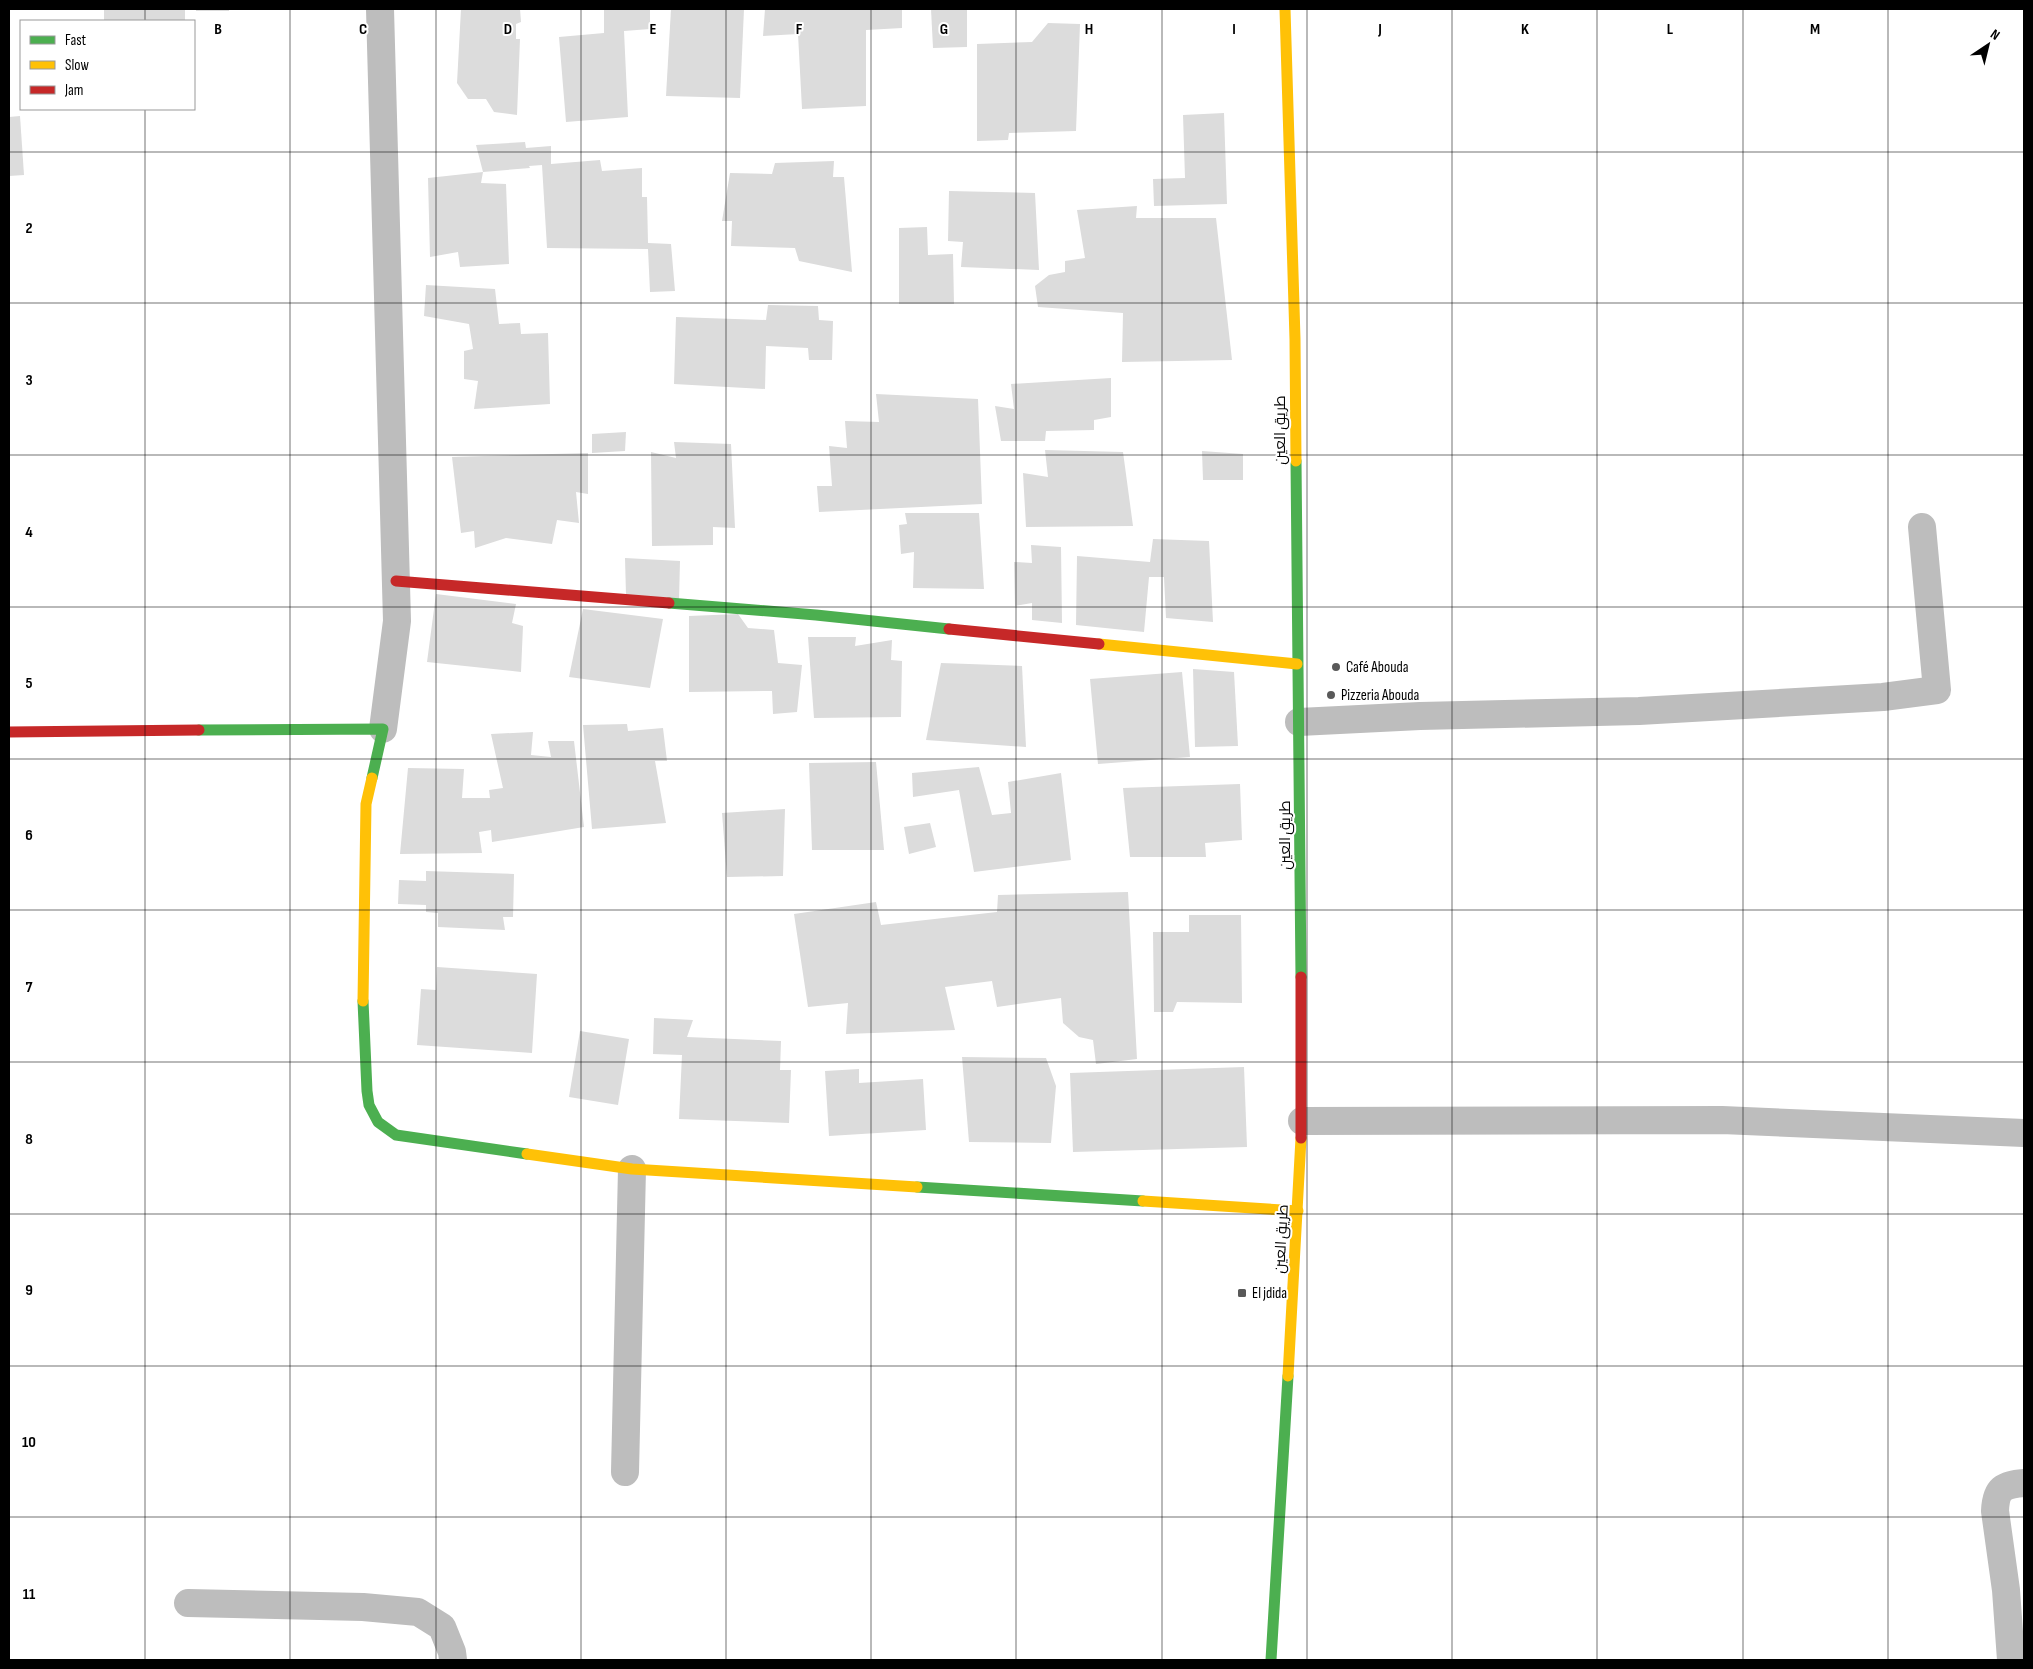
<svg xmlns="http://www.w3.org/2000/svg" width="2033" height="1669" font-family="'Sofia Sans Condensed',Cairo,sans-serif">
  <style>
    .building { fill: #dcdcdc }
    .lines { fill: none; stroke-linecap: round; stroke-linejoin: round }
    .street { stroke: #bdbdbd; stroke-width: 28 }
    .fast { stroke: #4caf50; stroke-width: 11 }
    .slow { stroke: #ffc107; stroke-width: 11 }
    .jam { stroke: #c62828; stroke-width: 11 }
    .grid { fill: none; stroke: #000; stroke-width: 1; stroke-opacity: 0.55 }
    .poi-dot { fill: #595959; stroke: #fff; stroke-width: 2 }
    .labels { text-anchor: middle; stroke-width: 4; stroke-linejoin: round; paint-order: stroke }
    .street-label { font-size: 15px; fill: #000; stroke: #fff }
    .poi-label { font-size: 15px; fill: #000; stroke: #fff; text-anchor: start }
    .grid-label { font-size: 16px; text-anchor: middle; font-weight: bold; fill: #000; stroke: #fff; stroke-width: 4; stroke-linejoin: round; paint-order: stroke }
  </style>
  <rect width="100%" height="100%" fill="#fff"/>
  <g class="building">
    <rect x="104" y="9" width="81" height="12"/>
    <rect x="196" y="9" width="33" height="2"/>
    <polygon points="461,9 520,9 521,22 516,24 516,39 520,39 517,115 494,112 486,99 468,99 457,83"/>
    <polygon points="604,9 650,9 650,29 624,31 628,117 566,122 559,37 604,33"/>
    <polygon points="671,9 744,9 740,98 666,96"/>
    <polygon points="765,9 902,9 902,28 866,30 866,106 802,109 798,34 763,36"/>
    <polygon points="931,9 967,9 967,47 933,48"/>
    <polygon points="1048,23 1080,24 1076,131 1009,133 1008,140 977,141 977,44 1032,42"/>
    <polygon points="1224,113 1227,204 1154,206 1153,179 1185,178 1183,115"/>
    <polygon points="20,116 24,175 9,176 9,117"/>
    <polygon points="525,142 526,148 551,146 551,164 600,160 602,171 642,168 642,197 647,197 648,243 671,244 675,291 650,292 648,249 547,248 542,165 529,166 530,168 483,172 481,183 506,184 509,264 460,267 458,252 430,257 428,178 483,172 476,145"/>
    <polygon points="834,161 833,177 844,177 852,272 799,261 795,248 731,246 732,221 722,221 730,173 772,174 775,163"/>
    <polygon points="949,191 1035,193 1039,270 961,267 963,242 948,241"/>
    <polygon points="1137,206 1136,218 1216,218 1232,360 1122,362 1123,313 1038,307 1035,286 1049,275 1065,272 1065,261 1085,258 1077,210"/>
    <polygon points="927,227 928,255 953,254 954,304 899,304 899,228"/>
    <polygon points="426,285 495,289 499,324 520,323 521,334 548,333 550,404 474,409 478,381 464,379 464,351 473,349 469,324 424,316"/>
    <polygon points="768,305 818,306 819,320 833,321 832,360 809,360 808,348 766,346 765,389 674,384 676,317 766,320"/>
    <polygon points="1111,378 1111,417 1094,420 1094,430 1046,431 1045,441 1001,441 995,406 1014,409 1011,384"/>
    <polygon points="876,394 978,399 982,504 819,512 817,486 832,486 829,446 847,448 845,421 879,422"/>
    <polygon points="626,432 625,451 592,453 592,434"/>
    <polygon points="674,442 731,444 735,528 713,527 713,545 652,546 651,452 676,458"/>
    <polygon points="1045,450 1123,452 1133,526 1026,527 1023,473 1048,477"/>
    <polygon points="1202,451 1243,454 1243,480 1203,480"/>
    <polygon points="588,453 588,494 576,492 579,523 557,520 552,544 506,538 475,548 474,531 461,533 452,457"/>
    <polygon points="905,513 979,513 984,589 913,588 914,552 901,554 899,525 907,524"/>
    <polygon points="1153,539 1209,541 1213,622 1166,618 1164,577 1149,577 1144,632 1076,625 1077,556 1150,562"/>
    <polygon points="1031,545 1061,547 1062,623 1032,620 1032,603 1015,606 1014,562 1032,563"/>
    <polygon points="625,558 680,561 679,600 626,595"/>
    <polygon points="436,594 516,604 512,623 523,626 521,672 427,662"/>
    <polygon points="583,609 663,619 650,688 569,677"/>
    <polygon points="738,614 748,628 774,630 778,663 802,665 797,712 773,714 772,691 689,692 689,616"/>
    <polygon points="808,637 856,637 855,646 892,640 891,660 902,661 901,717 814,718"/>
    <polygon points="941,663 1022,666 1026,747 926,740"/>
    <polygon points="1193,669 1234,672 1238,746 1195,747"/>
    <polygon points="1182,672 1190,757 1098,764 1090,679"/>
    <polygon points="627,724 628,731 663,728 667,761 655,761 666,823 592,829 583,725"/>
    <polygon points="533,732 531,755 551,757 548,741 574,741 584,827 492,842 491,830 479,832 482,853 400,854 408,768 464,769 462,798 490,798 489,790 503,788 491,734"/>
    <polygon points="876,762 884,850 812,850 809,763"/>
    <polygon points="979,767 992,815 1011,813 1008,782 1061,773 1071,860 974,872 959,790 913,797 912,773"/>
    <polygon points="1240,784 1242,840 1205,843 1206,857 1130,857 1123,788"/>
    <polygon points="785,809 783,876 727,877 722,813"/>
    <polygon points="930,823 936,847 909,854 904,827"/>
    <polygon points="426,871 514,874 513,917 503,917 505,930 438,927 438,913 426,912 426,905 398,904 399,880 426,881"/>
    <polygon points="1128,892 1137,1059 1096,1064 1093,1040 1079,1037 1063,1023 1061,998 997,1007 992,981 945,987 955,1030 846,1034 848,1003 808,1007 794,914 876,902 881,925 997,912 998,895"/>
    <polygon points="1189,915 1241,915 1242,1003 1177,1002 1173,1012 1154,1012 1153,932 1189,932"/>
    <polygon points="437,967 537,974 532,1053 417,1045 421,989 436,990"/>
    <polygon points="654,1018 693,1020 687,1037 781,1041 780,1070 791,1070 789,1123 679,1119 682,1055 653,1054"/>
    <polygon points="580,1031 629,1039 618,1105 569,1097"/>
    <polygon points="962,1057 1046,1058 1056,1086 1051,1143 969,1142"/>
    <polygon points="1244,1067 1247,1147 1073,1152 1070,1073"/>
    <polygon points="859,1069 859,1083 923,1079 926,1130 829,1136 825,1071"/>
  </g>
  <g class="lines">
    <g class="street">
      <polyline points="380,9 397,621 383,729"/>
      <polyline points="1299,722 1420,716 1639,711 1883,697 1937,690 1922,527"/>
      <polyline points="1302,1121 1722,1120 2024,1133"/>
      <polyline points="625,1472 632,1169"/>
      <polyline points="188,1603 363,1607 418,1612 442,1627 452,1652 453,1660"/>
      <path d="M2011 1660 2006 1590 1995 1511C1996 1488 2003 1485 2024 1483"/>
    </g>
    <g class="fast">
      <polyline points="1296,461 1301,977"/>
      <polyline points="669,603 816,615 949,629"/>
      <polyline points="199,730 383,729 372,778"/>
      <polyline points="363,1001 367,1091 369,1105 378,1122 396,1135 527,1154"/>
      <polyline points="917,1187 1143,1201"/>
      <polyline points="1271,1660 1288,1376"/>
    </g>
    <g class="slow">
      <polyline points="1285,9 1295,339 1296,461"/>
      <polyline points="1099,644 1297,664"/>
      <polyline points="363,1001 366,804 372,778"/>
      <polyline points="527,1154 632,1169 917,1187"/>
      <polyline points="1143,1201 1298,1211"/>
      <polyline points="1288,1376 1301,1138"/>
    </g>
    <g class="jam">
      <polyline points="396,581 669,603"/>
      <polyline points="949,629 1099,644"/>
      <polyline points="9,732 199,730"/>
      <polyline points="1301,977 1301,1138"/>
    </g>
  </g>
  <path class="grid" d="M145 9V21M290 9V1660M436 9V1660M581 9V1660M726 9V1660M871 9V1660M1016 9V1660M1162 9V1660M1307 9V1660M1452 9V1660M1597 9V1660M1743 9V1660M1888 9V1660M145 109V1660M9 152H2024M9 303H2024M9 455H2024M9 607H2024M9 759H2024M9 910H2024M9 1062H2024M9 1214H2024M9 1366H2024M9 1517H2024"/>
  <g class="poi-dot">
    <circle cx="1336" cy="667" r="5"/>
    <circle cx="1331" cy="695" r="5"/>
    <rect x="1237" y="1288" width="10" height="10" rx="2.5"/>
  </g>
  <g class="labels">
    <g class="street-label">
      <text transform="translate(1280 430) rotate(-90)" y="5">طريق العين</text>
      <text transform="translate(1285 835) rotate(-90)" y="5">طريق العين</text>
      <text transform="translate(1281 1239) rotate(-87)" y="5">طريق العين</text>
    </g>
    <g class="poi-label">
      <text x="1346" y="672">Café Abouda</text>
      <text x="1341" y="700">Pizzeria Abouda</text>
      <text x="1252" y="1298">El jdida</text>
    </g>
  </g>
  <g class="grid-label">
    <text x="218" y="34">B</text>
    <text x="363" y="34">C</text>
    <text x="508" y="34">D</text>
    <text x="653" y="34">E</text>
    <text x="799" y="34">F</text>
    <text x="944" y="34">G</text>
    <text x="1089" y="34">H</text>
    <text x="1234" y="34">I</text>
    <text x="1380" y="34">J</text>
    <text x="1525" y="34">K</text>
    <text x="1670" y="34">L</text>
    <text x="1815" y="34">M</text>
    <text x="29" y="233">2</text>
    <text x="29" y="385">3</text>
    <text x="29" y="537">4</text>
    <text x="29" y="688">5</text>
    <text x="29" y="840">6</text>
    <text x="29" y="992">7</text>
    <text x="29" y="1144">8</text>
    <text x="29" y="1295">9</text>
    <text x="29" y="1447">10</text>
    <text x="29" y="1599">11</text>
  </g>
  <rect width="2033" height="1669" fill="none" stroke="#000000" stroke-width="20"/>
  <rect x="20" y="20" width="175" height="90" fill="#ffffff" stroke="#999999"/>
  <rect x="30" y="36" width="25" height="8" fill="#4caf50" stroke="#999999"/>
  <text x="65" y="45" font-size="15" fill="#000000">Fast</text>
  <rect x="30" y="61" width="25" height="8" fill="#ffc107" stroke="#999999"/>
  <text x="65" y="70" font-size="15" fill="#000000">Slow</text>
  <rect x="30" y="86" width="25" height="8" fill="#c62828" stroke="#999999"/>
  <text x="65" y="95" font-size="15" fill="#000000">Jam</text>
  <g transform="translate(1988 45) rotate(35)" stroke="#ffffff" stroke-width="4" paint-order="stroke">
  <path d="M0-4L9 19L0 12L-9 19Z" fill="#000000"/>
  <text y="-8" font-size="14" font-weight="bold" text-anchor="middle" fill="#000000">N</text>
  </g>
</svg>
